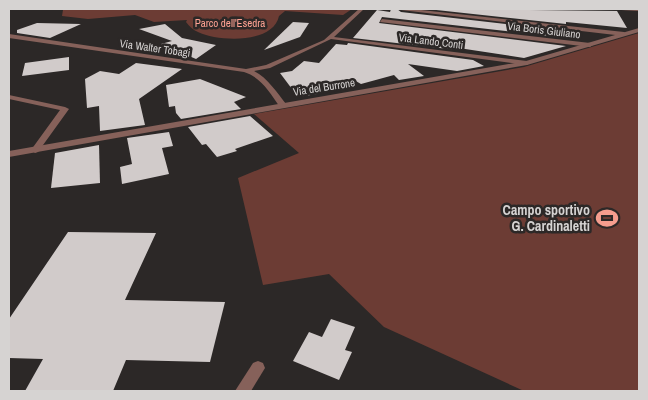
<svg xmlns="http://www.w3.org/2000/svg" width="648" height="400" font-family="'Archivo Narrow',sans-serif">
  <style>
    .green { fill: #6c3c34 }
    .building { fill: #d1cbca }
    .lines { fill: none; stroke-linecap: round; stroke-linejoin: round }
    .minor { fill: #86615a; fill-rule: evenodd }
    .tertiary { fill: #86615a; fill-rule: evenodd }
    .labels { text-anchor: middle; stroke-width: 5; stroke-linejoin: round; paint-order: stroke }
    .far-park-label { font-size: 11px; fill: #fea293; stroke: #2c2827 }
    .far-street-label { font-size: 11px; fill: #d6d3d2; stroke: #2c2827 }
    .poi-label { font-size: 14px; font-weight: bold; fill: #d6d3d2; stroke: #2c2827; text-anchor: end }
  </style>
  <rect width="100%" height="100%" fill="#2c2827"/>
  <g class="green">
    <path d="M65 9H352L343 15 285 11 279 16C273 44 219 42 198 32 193 30 189 26 186 22L187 20 154 22 135 15 88 19 62 16 63 10Z"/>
    <polygon points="639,33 639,391 524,391 384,327 329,274 263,285 238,178 299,153 254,114 524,67"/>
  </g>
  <g class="building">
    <polygon points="391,9 397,9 401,12 567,31 567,38 382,17 379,23 566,46 524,58 452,47 457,50 353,38 377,10 390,12"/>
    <polygon points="427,9 617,11 627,28 566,22 566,24"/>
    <polygon points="293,22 309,23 300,37 264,50"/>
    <polygon points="37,23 81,24 50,38 17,33 17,30"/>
    <polygon points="165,24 182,38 216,45 196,59 161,44 172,41 139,29"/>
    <polygon points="348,43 473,60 484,66 457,71 408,64 424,76 399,80 394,75 361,84 354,80 312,88 317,94 298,97 280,73 292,71 304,61 319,63 336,44 347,45"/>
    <polygon points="69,57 69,70 22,76 25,63"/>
    <polygon points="136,63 182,69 139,99 145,125 100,131 99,106 87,108 85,79 100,71 119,74"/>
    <polygon points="200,79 246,97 234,102 241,109 181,119 176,113 175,106 169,107 166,85"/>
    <polygon points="250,116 273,136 235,149 237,151 217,157 206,144 202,145 188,127"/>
    <polygon points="169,132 173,146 162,148 169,174 122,184 120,167 132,164 127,138"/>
    <polygon points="99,145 100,183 51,188 55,153"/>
    <polygon points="68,232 156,233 125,300 225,302 210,362 126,360 113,391 25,391 43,359 9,358 9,319"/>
    <polygon points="331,319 355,327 345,350 352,352 339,380 293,361 309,332 322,337"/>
  </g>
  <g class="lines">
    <g class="minor">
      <path d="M359 9H364L334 37 527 61 530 63 527 65 331 39 270 68 254 71C268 78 277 93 287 105L283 107H280C270 93 261 77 244 72L9 38V34L246 69 266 65 324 40Z"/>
      <polygon points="399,9 412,9 624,32 627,34 624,36 401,10"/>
      <polygon points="382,19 590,43 593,45 590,47 380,22"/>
      <polygon points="9,95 65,107 69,109 38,152 35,153 31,150 60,110 9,99"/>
      <polygon points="258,361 263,363 265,368 251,391 235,391 253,363"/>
    </g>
    <g class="tertiary">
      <polygon points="619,9 639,9 639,11 621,10"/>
      <polygon points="639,28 639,32 527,65 9,157 9,151 526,61"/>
    </g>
  </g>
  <defs>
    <g id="stadium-bare" transform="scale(1.725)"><path d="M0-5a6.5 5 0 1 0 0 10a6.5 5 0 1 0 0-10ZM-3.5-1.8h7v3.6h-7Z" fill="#f59d8e" stroke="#2c2827" stroke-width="2.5" paint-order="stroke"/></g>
  </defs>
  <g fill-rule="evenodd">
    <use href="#stadium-bare" x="607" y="218"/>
  </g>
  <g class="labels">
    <g class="far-park-label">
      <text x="230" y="27">Parco dell'Esedra</text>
    </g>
    <g class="far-street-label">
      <text transform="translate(544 30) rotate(7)" y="4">Via Boris Giuliano</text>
      <text transform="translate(431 41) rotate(7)" y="4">Via Lando Conti</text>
      <text transform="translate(155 48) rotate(8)" y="4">Via Walter Tobagi</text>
      <text transform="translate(324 87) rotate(-9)" y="4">Via del Burrone</text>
    </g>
    <g class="poi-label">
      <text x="590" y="215">Campo sportivo<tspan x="590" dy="16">G. Cardinaletti</tspan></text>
    </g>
  </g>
  <rect width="648" height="400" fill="none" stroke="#d6d3d2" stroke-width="20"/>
</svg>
